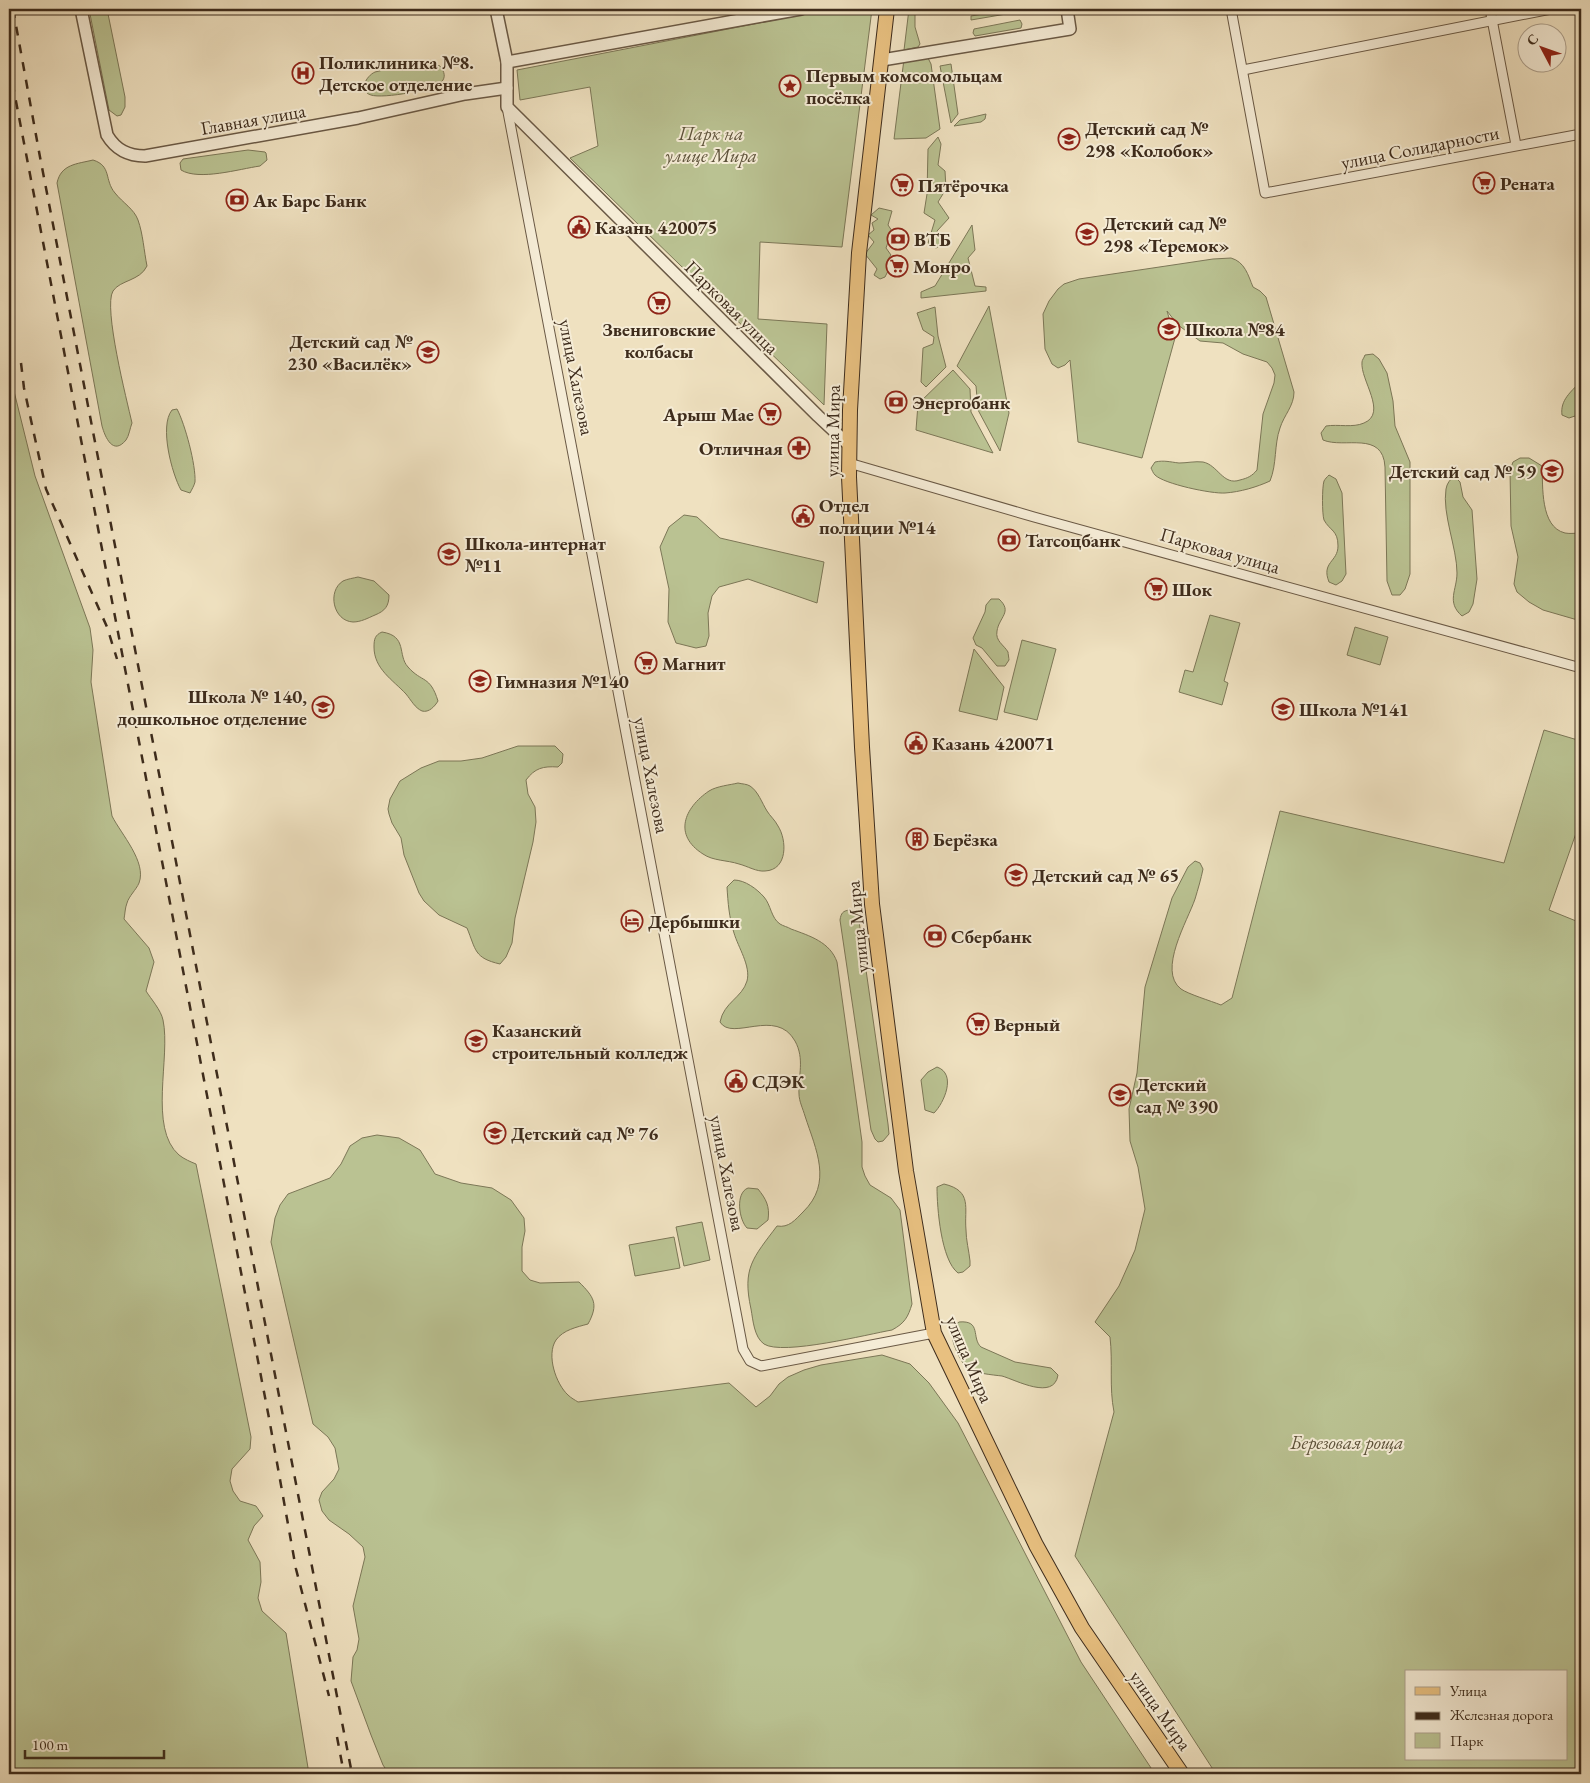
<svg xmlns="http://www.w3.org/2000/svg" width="1590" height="1783" font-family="'EB Garamond',serif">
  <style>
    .green { fill: #bac292; stroke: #7c7757; fill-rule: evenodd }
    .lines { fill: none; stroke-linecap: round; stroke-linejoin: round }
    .minor-casing { stroke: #6a5945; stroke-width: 11 }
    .tertiary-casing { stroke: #6a5945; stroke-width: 14 }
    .primary-casing { stroke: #3e2c1c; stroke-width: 16 }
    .minor { stroke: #f5ecd6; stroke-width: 9 }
    .tertiary { stroke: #f5ecd6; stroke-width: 11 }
    .primary { stroke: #e8c080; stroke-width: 14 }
    .rail { stroke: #3e2c1c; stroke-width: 2.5; stroke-dasharray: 9 9; stroke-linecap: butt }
    .labels { text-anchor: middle; stroke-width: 4; stroke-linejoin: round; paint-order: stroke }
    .poi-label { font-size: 19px; font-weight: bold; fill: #3e2c1c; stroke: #f5ecd6; text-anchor: start }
    .street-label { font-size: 19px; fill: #3e2c1c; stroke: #f5ecd6 }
    .park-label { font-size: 19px; font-style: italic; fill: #5d523a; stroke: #f5ecd6 }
  </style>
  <rect width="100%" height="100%" fill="#efe1c0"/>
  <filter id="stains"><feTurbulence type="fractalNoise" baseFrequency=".004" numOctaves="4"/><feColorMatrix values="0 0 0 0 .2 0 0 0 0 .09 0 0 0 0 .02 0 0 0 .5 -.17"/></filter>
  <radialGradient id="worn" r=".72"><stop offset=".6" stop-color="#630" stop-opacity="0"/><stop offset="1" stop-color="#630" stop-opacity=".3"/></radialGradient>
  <g class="green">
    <polygon points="89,9 107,9 125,97 125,107 121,115 117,116 109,110"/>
    <polygon points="831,9 872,9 842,247 760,242 758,319 827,324 824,405 570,158 598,146 590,87 520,100 517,70"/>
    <polygon points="909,9 915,9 915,27 920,44 918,47 904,50"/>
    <polygon points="1014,9 1015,11 1012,13 971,20 971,16"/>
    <polygon points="1020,20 1022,24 1021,28 975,36 973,33 974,29"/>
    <polygon points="925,56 928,58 931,64 940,129 926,138 894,139 904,59"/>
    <path d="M428 62 440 66C443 70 446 75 443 80 438 90 382 99 371 95 358 91 366 76 375 72L413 63Z"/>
    <polygon points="951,64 958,114 951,123 940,66"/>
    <polygon points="986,114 985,119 981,122 954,126 960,120"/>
    <polygon points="938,137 941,144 938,165 945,171 946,189 938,202 949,218 937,231 945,243 936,248 928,243 935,220 924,213 927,194 928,149"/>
    <path d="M248 150 265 152 266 153 267 160 260 166C239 169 199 181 181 170L180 163 183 159Z"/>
    <path d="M93 160C112 166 104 180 115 193 123 203 134 209 138 220 143 234 144 251 147 266 140 281 120 280 113 291 103 307 127 401 132 423 130 428 129 436 126 440 113 456 105 437 102 426L57 183C61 164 77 164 93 160Z"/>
    <polygon points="879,208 892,211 888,225 892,231 886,248 891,255 889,258 888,271 885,277 880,279 874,275 877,269 865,254 874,242 868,235 874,230 872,223 878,219 871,215"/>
    <polygon points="972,225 975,250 968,258 975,286 986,287 986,291 921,298 921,292 935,286"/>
    <path d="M1231 258C1245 262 1248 275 1253 287L1260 291 1266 297 1294 392C1294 406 1284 415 1280 428 1274 445 1277 464 1270 481 1257 487 1240 492 1225 493 1212 494 1164 484 1155 475 1153 473 1152 470 1151 468L1155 462C1164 460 1170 462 1179 463 1187 463 1195 461 1203 462 1218 465 1223 486 1240 480 1248 478 1252 476 1257 470L1263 414 1274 383 1275 375 1272 368 1267 362 1243 354 1223 343 1200 341 1178 325 1167 311 1175 338 1142 458 1078 442 1070 360 1065 365 1058 368 1052 364 1045 349 1043 314 1049 301 1058 289 1064 284 1079 279 1213 259Z"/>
    <polygon points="989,306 1009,413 1000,451 978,410 976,386 957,366"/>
    <polygon points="935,307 938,336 946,367 926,387 921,382 923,348 933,344 934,337 923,330 917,313"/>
    <path d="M1373 354 1379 359 1387 373 1393 401 1395 426 1410 462V574L1405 589 1400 595H1392L1387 581 1385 467C1383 430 1344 449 1323 440L1321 433 1326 426C1338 424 1353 428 1364 423 1388 413 1360 380 1362 362 1362 360 1364 358 1365 355Z"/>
    <polygon points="953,370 970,389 971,412 993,453 916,430 918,404"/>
    <path d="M9 371 35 476 90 628 93 650 91 682 112 816C121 834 147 862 139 883 136 890 129 896 127 903 125 908 125 914 124 919L149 948 154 962 146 991C151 999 161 1010 163 1020 171 1057 148 1128 179 1155 184 1159 191 1162 196 1164L251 1437 250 1449 232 1469 230 1481 233 1491 240 1501 256 1506 263 1516 254 1526 248 1540 260 1562 261 1582 258 1598 262 1611 286 1633 309 1774H9Z"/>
    <path d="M1580 382H1581V414L1569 418 1562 415C1560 400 1571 392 1580 382Z"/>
    <path d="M177 409C185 424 196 465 195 482 194 486 192 489 190 493L181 490C172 474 159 426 172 410Z"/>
    <path d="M1520 458H1529L1542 466C1543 486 1540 527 1565 533 1570 534 1576 533 1581 533V621L1543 610 1529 602 1517 592 1514 584 1518 557 1511 526 1510 470 1513 462Z"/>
    <path d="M1329 475 1336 479 1342 493 1346 574 1342 581 1336 585 1329 582C1321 562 1338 562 1338 546 1338 530 1330 531 1324 520 1322 514 1322 487 1324 481 1325 479 1327 477 1329 475Z"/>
    <path d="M1454 476 1460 482 1463 497 1472 510 1477 579 1473 604 1469 612 1462 616C1446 602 1457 590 1457 573 1457 548 1442 514 1446 489 1447 483 1450 480 1454 476Z"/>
    <polygon points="684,515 697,517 720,538 824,562 817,603 748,579 719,587 712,596 708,613 709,636 706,646 696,648 676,643 668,622 669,589 660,547 669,527"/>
    <path d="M358 577 374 581 389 595C389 606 385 611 375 615 368 618 361 622 353 622 333 621 327 591 343 581 347 579 354 578 358 577Z"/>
    <path d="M991 599H999C1013 612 999 617 997 631 995 641 1004 645 1008 652 1008 653 1009 659 1009 660L1005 666H997L982 648 976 645 973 638 985 612 986 605Z"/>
    <polygon points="1210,615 1240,623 1224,681 1228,683 1222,705 1179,692 1185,670 1193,672"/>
    <polygon points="1355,627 1388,637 1380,665 1347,655"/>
    <path d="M382 632C408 636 397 655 408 667 422 683 430 675 438 701 435 706 429 713 422 711 415 708 411 700 406 694 393 680 374 669 374 647 374 639 375 635 382 632Z"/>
    <polygon points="1022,640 1056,649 1037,720 1004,712"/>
    <polygon points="974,649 1004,687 997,720 959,711"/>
    <path d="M1544 730 1581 741V819L1549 910 1581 923V1774H1216L1075 1556 1114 1412C1109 1387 1113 1363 1110 1337L1095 1322 1119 1286 1135 1250 1145 1209 1138 1167 1130 1141 1129 1109 1137 1073 1145 987 1172 898 1188 867 1195 861 1200 863 1203 869C1201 879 1198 889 1195 899 1188 920 1157 971 1181 989 1188 994 1211 1001 1221 1005L1232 998 1280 811 1504 863ZM1406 1672H1566V1759H1406Z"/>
    <path d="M518 746H555L563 754 562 763 558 767C543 766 535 768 526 780L528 794 535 807 536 822 533 842 515 918 512 943 506 957 500 964C474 958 476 950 467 928L439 915 424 901 419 893 404 855 401 838 392 823 389 814 388 809 390 799 400 781 421 768 439 761H461L482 758Z"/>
    <path d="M738 783C742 784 747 784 750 786 758 791 762 803 767 811 770 816 775 820 778 826 787 840 788 870 765 871 757 872 747 866 739 864 727 860 713 861 703 854 673 835 684 808 709 791 717 786 730 785 738 783Z"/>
    <path d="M734 880C745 880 757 889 764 897 771 905 771 918 780 924 783 926 788 927 791 929 810 936 830 942 837 962L862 1142V1167L865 1176 870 1185 891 1198 900 1210 912 1304C908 1317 905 1323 892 1330 869 1334 782 1356 764 1344 754 1337 753 1320 751 1309 742 1268 753 1258 777 1226 789 1228 795 1220 803 1212 833 1183 816 1150 805 1116 803 1109 799 1101 799 1094 798 1076 805 1059 795 1041 776 1007 732 1042 720 1022 724 1002 742 998 747 981 751 966 738 947 734 933 729 917 728 903 727 887Z"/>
    <path d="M849 910 854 912 859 921 888 1124 889 1134 883 1141 878 1142 875 1139 871 1130 840 920C841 913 843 911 849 910Z"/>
    <path d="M937 1067C957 1074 944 1103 934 1113L925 1110 921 1080 928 1072Z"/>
    <path d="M377 1135 399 1138 420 1150 435 1174 461 1183 492 1188 511 1200 524 1218 525 1231 522 1247V1271L530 1280 540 1283 579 1282C594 1297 599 1304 588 1324 577 1327 563 1330 556 1340 546 1355 556 1384 568 1395 571 1398 575 1400 578 1402L729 1383 756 1407 770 1396 779 1384 788 1377 804 1370 821 1365 882 1355 910 1364 929 1383 958 1423 1081 1662 1155 1774H389L383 1765 371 1735 351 1681 353 1657 357 1650 359 1639 353 1606 365 1557 363 1547 349 1534 329 1520 322 1511 319 1500 322 1492 334 1479 339 1469 335 1448 328 1437 313 1424 271 1242 275 1218 280 1205 288 1194 330 1178 341 1164 350 1146 362 1138Z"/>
    <path d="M944 1184C973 1191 964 1208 966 1230 966 1240 969 1251 970 1261V1266L963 1272 958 1273C941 1260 937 1208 937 1187Z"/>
    <path d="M748 1188 758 1189C766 1199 770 1206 768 1220L757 1229 747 1228C739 1220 735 1193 748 1188Z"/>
    <polygon points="702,1222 710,1260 684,1266 676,1227"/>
    <polygon points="674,1237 680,1268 635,1276 629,1245"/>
    <path d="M959 1322C982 1320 971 1338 981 1347L1015 1362 1051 1368 1058 1375C1054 1401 1016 1380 1002 1376 993 1375 974 1373 968 1369 961 1363 950 1340 952 1331 952 1327 955 1325 959 1322Z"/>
  </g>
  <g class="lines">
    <g class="minor-casing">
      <g id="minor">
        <polyline points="1231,9 1265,193 1581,134"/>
        <polyline points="1490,9 1516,145"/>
        <polyline points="1243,70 1551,9"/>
        <polyline points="507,107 743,1349 750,1361 761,1366 934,1333"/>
        <polyline points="849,463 1034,517 1581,668"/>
      </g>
    </g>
    <g class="tertiary-casing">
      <g id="tertiary">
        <path d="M81 9 107 135C116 150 128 156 145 156L358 118 465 94 507 88"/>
        <polyline points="496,9 507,62 507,107 818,416 849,445"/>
        <polyline points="882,60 1070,29 1067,9"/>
        <polyline points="507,62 801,9"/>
      </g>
    </g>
    <g class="primary-casing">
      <polyline id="primary" points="887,9 859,253 850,410 849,477 862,747 872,904 906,1171 934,1333 1036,1545 1082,1628 1182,1774"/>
    </g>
    <use href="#minor" class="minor"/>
    <use href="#tertiary" class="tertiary"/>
    <use href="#primary" class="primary"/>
    <g class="rail">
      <polyline points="13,9 40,157 352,1774"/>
      <polyline points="9,65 269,1418 296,1569 329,1696"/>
      <polyline points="21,363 24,388 46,489 107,627 117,659"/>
      <polyline points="337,1737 344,1774"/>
    </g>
  </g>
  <defs>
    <g id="hospital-ring" transform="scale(1.125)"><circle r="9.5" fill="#f5ecd6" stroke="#8f2418" stroke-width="1.5"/><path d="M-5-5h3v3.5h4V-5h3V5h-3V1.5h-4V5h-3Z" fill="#8f2418"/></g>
    <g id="sight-ring" transform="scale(1.125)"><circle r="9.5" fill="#f5ecd6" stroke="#8f2418" stroke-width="1.5"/><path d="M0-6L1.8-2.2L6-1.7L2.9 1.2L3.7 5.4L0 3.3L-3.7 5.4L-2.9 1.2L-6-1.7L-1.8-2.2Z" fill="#8f2418"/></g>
    <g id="school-ring" transform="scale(1.125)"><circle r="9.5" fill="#f5ecd6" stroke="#8f2418" stroke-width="1.5"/><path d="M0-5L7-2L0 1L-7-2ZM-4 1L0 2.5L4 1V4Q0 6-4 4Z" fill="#8f2418"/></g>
    <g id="supermarket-ring" transform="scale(1.125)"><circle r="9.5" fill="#f5ecd6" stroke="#8f2418" stroke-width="1.5"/><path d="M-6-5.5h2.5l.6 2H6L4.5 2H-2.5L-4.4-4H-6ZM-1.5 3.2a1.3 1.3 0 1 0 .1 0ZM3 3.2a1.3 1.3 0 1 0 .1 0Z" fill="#8f2418"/></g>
    <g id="bank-ring" transform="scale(1.125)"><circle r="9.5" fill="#f5ecd6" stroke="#8f2418" stroke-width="1.5"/><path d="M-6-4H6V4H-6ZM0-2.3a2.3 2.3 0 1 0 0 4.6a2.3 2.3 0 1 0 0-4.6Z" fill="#8f2418"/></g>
    <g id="civic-ring" transform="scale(1.125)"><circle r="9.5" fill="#f5ecd6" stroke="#8f2418" stroke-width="1.5"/><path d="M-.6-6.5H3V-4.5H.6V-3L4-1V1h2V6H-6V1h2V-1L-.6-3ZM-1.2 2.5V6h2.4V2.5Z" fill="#8f2418"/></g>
    <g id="pharmacy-ring" transform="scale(1.125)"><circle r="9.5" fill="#f5ecd6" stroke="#8f2418" stroke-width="1.5"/><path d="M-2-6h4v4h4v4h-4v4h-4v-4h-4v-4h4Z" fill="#8f2418"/></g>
    <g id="building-ring" transform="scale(1.125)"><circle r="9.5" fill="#f5ecd6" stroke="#8f2418" stroke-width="1.5"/><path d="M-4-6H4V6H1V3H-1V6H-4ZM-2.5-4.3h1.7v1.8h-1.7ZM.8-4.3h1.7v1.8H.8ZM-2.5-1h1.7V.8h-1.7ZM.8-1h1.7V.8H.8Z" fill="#8f2418"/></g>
    <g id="hotel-ring" transform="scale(1.125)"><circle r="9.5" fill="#f5ecd6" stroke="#8f2418" stroke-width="1.5"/><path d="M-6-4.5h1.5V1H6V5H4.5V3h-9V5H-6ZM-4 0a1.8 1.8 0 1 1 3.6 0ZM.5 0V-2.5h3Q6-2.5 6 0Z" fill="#8f2418"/></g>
    <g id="university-ring" transform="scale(1.125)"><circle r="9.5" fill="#f5ecd6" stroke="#8f2418" stroke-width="1.5"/><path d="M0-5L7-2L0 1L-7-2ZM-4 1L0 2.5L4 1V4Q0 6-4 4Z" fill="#8f2418"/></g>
  </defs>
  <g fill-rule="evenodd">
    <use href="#hospital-ring" x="303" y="73"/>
    <use href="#sight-ring" x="790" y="86"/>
    <use href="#school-ring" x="1069" y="139"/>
    <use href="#supermarket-ring" x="1484" y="183"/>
    <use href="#supermarket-ring" x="902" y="185"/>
    <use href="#bank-ring" x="237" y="200"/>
    <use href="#civic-ring" x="579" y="227"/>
    <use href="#school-ring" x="1087" y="234"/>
    <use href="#bank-ring" x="898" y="239"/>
    <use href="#supermarket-ring" x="897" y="266"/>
    <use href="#supermarket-ring" x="659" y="303"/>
    <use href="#school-ring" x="1169" y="329"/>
    <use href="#school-ring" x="428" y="352"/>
    <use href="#bank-ring" x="896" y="402"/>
    <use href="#supermarket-ring" x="770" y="414"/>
    <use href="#pharmacy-ring" x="799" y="448"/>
    <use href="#school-ring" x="1552" y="471"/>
    <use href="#civic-ring" x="803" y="516"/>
    <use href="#bank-ring" x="1009" y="540"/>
    <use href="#school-ring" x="449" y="554"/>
    <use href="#supermarket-ring" x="1156" y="589"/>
    <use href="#supermarket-ring" x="646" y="663"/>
    <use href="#school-ring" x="480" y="681"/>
    <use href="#school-ring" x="323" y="707"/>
    <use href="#school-ring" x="1283" y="709"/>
    <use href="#civic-ring" x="916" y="743"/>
    <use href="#building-ring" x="917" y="839"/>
    <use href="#school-ring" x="1016" y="875"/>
    <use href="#hotel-ring" x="632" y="921"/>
    <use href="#bank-ring" x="935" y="936"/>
    <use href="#supermarket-ring" x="978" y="1024"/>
    <use href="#university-ring" x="476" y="1041"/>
    <use href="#civic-ring" x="736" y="1081"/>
    <use href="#school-ring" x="1120" y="1095"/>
    <use href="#school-ring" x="495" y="1133"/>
  </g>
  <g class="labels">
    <g class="poi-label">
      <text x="319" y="69">Поликлиника №8.<tspan x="319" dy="22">Детское отделение</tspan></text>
      <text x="806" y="82">Первым комсомольцам<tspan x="806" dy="22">посёлка</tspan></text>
      <text x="1085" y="135">Детский сад №<tspan x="1085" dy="22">298 «Колобок»</tspan></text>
      <text x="1500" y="190">Рената</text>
      <text x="918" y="192">Пятёрочка</text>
      <text x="253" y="207">Ак Барс Банк</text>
      <text x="1103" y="230">Детский сад №<tspan x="1103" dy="22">298 «Теремок»</tspan></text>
      <text x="595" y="234">Казань 420075</text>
      <text x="914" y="246">ВТБ</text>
      <text x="913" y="273">Монро</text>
      <text x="659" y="336" text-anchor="middle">Звениговские<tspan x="659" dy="22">колбасы</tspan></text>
      <text x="1185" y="336">Школа №84</text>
      <text x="412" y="348" text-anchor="end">Детский сад №<tspan x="412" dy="22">230 «Василёк»</tspan></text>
      <text x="912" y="409">Энергобанк</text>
      <text x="754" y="421" text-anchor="end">Арыш Мае</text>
      <text x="783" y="455" text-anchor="end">Отличная</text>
      <text x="1536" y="478" text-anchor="end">Детский сад № 59</text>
      <text x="819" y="512">Отдел<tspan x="819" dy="22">полиции №14</tspan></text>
      <text x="1025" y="547">Татсоцбанк</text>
      <text x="465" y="550">Школа-интернат<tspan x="465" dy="22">№11</tspan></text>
      <text x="1172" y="596">Шок</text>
      <text x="662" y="670">Магнит</text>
      <text x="496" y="688">Гимназия №140</text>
      <text x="307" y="703" text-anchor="end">Школа № 140,<tspan x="307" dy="22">дошкольное отделение</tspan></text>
      <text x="1299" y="716">Школа №141</text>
      <text x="932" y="750">Казань 420071</text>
      <text x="933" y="846">Берёзка</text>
      <text x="1032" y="882">Детский сад № 65</text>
      <text x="648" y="928">Дербышки</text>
      <text x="951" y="943">Сбербанк</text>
      <text x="994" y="1031">Верный</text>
      <text x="492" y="1037">Казанский<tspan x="492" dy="22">строительный колледж</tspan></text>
      <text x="752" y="1088">СДЭК</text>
      <text x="1136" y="1091">Детский<tspan x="1136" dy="22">сад № 390</tspan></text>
      <text x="511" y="1140">Детский сад № 76</text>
    </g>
    <g class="street-label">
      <text transform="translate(253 119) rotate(-10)" y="7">Главная улица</text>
      <text transform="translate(1420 147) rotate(-11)" y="7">улица Солидарности</text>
      <text transform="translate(732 307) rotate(45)" y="7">Парковая улица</text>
      <text transform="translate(577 377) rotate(79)" y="7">улица Халезова</text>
      <text transform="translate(832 431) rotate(-89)" y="7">улица Мира</text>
      <text transform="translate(1220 550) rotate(16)" y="7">Парковая улица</text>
      <text transform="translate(652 775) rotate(79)" y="7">улица Халезова</text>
      <text transform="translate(857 927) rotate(-96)" y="7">улица Мира</text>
      <text transform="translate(728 1173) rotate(79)" y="7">улица Халезова</text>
      <text transform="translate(970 1359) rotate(67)" y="7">улица Мира</text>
      <text transform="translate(1161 1710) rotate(55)" y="7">улица Мира</text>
    </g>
    <g class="park-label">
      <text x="711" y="140">Парк на<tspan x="711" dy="22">улице Мира</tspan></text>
      <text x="1347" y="1449">Березовая роща</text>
    </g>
  </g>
  <rect width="1590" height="1783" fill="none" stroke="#efe1c0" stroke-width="30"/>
  <rect x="10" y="10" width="1570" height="1763" fill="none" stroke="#3e2c1c" stroke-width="2.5"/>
  <rect x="15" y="15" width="1560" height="1753" fill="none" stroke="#3e2c1c"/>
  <rect x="1405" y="1670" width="162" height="90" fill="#f5ecd6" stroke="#ac9f8c"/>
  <rect x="1415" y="1687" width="25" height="8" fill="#e8c080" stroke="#ac9f8c"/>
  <text x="1450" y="1696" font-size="15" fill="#3e2c1c">Улица</text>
  <rect x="1415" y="1712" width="25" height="8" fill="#3e2c1c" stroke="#ac9f8c"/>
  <text x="1450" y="1720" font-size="15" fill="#3e2c1c">Железная дорога</text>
  <rect x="1415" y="1733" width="25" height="15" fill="#bac292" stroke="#ac9f8c"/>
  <text x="1450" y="1746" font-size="15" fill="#3e2c1c">Парк</text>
  <g transform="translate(1542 48) rotate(311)"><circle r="24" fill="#f5ecd6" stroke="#ac9f8c"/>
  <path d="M0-4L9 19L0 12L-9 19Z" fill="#8f2418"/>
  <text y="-8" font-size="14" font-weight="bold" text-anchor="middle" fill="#3e2c1c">С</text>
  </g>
  <path d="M25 1750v8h139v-8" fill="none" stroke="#3e2c1c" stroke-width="2.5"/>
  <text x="32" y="1750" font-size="15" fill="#3e2c1c" stroke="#f5ecd6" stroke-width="4" paint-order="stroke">100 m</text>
  <rect width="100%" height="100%" filter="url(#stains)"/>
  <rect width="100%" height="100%" fill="url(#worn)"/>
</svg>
